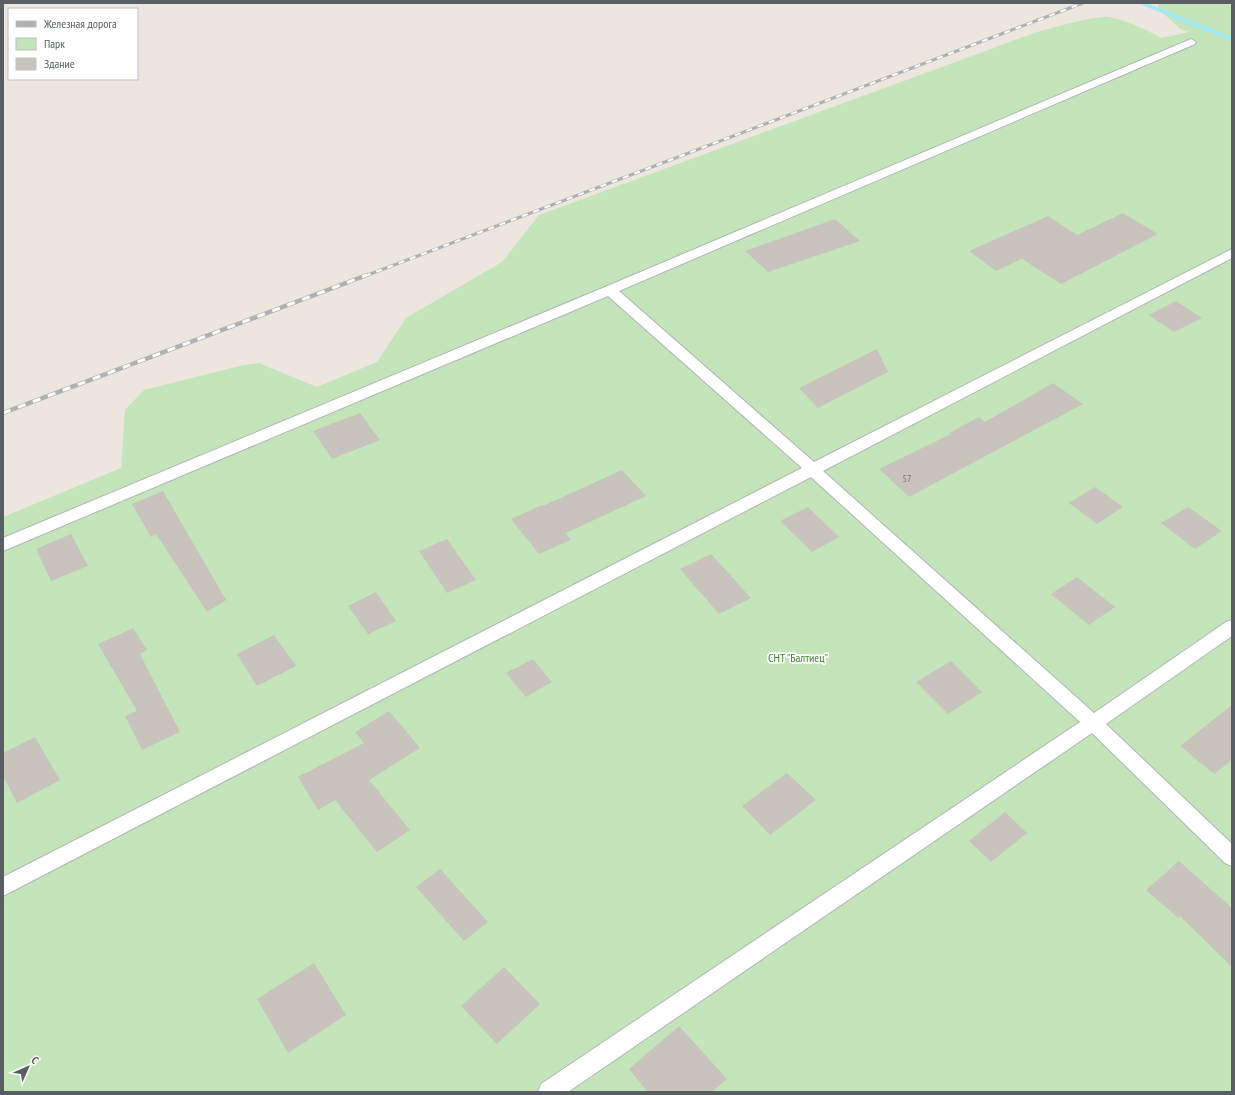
<svg xmlns="http://www.w3.org/2000/svg" width="1235" height="1095" font-family="'PT Sans Narrow',sans-serif">
  <style>
    .green { fill: #c4e5ba }
    .lines { fill: none; stroke-linecap: round; stroke-linejoin: round }
    .stream { fill: #9cebff; fill-rule: evenodd }
    .building { fill: #c9c3be }
    .service-casing { stroke: #b0b4b8; stroke-width: 2 }
    .service { fill: #fff; fill-rule: evenodd }
    .rail-far1-casing { stroke: #afb0b1; stroke-width: 3 }
    .rail-casing { stroke: #afb0b1; stroke-width: 4.5 }
    .rail-far1 { stroke: #fff; stroke-width: 2; stroke-dasharray: 6; stroke-linecap: butt }
    .rail { stroke: #fff; stroke-width: 3; stroke-dasharray: 8; stroke-linecap: butt }
    .labels { text-anchor: middle; stroke-width: 3.5; stroke-linejoin: round; paint-order: stroke }
    .number-label { font-size: 10px; fill: #747778 }
    .park-label { font-size: 12px; fill: #408030; stroke: #fff }
  </style>
  <rect width="100%" height="100%" fill="#ece6df"/>
  <path class="green" d="M1159 3H1226L1232 6V1092H3V517L121 468 125 410 144 390 239 366 259 363 317 387 377 362 406 318 502 262 539 215 1037 32C1057 27 1087 17 1106 17 1122 18 1147 30 1161 38L1189 32 1180 29 1158 8Z"/>
  <g class="lines">
    <polygon class="stream" points="1137,3 1146,3 1232,37 1232,41"/>
  </g>
  <g class="building">
    <polygon points="1123,213 1158,234 1061,284 1022,259 996,271 969,251 1048,216 1077,235"/>
    <polygon points="835,219 860,241 768,272 745,251"/>
    <polygon points="1176,301 1202,318 1174,332 1149,315"/>
    <polygon points="877,349 888,372 818,408 799,388"/>
    <polygon points="1053,383 1083,404 909,497 879,469 951,434 949,433 979,417 985,422"/>
    <polygon points="360,413 380,440 332,459 313,431"/>
    <polygon points="622,470 646,496 566,533 571,540 539,554 511,519 542,505 543,506"/>
    <polygon points="1095,487 1123,507 1097,524 1069,503"/>
    <polygon points="163,491 226,600 207,612 156,534 151,537 132,504"/>
    <polygon points="808,507 839,537 812,552 780,521"/>
    <polygon points="1188,507 1222,531 1195,549 1161,523"/>
    <polygon points="71,534 88,566 51,581 36,549"/>
    <polygon points="447,539 476,580 447,593 419,551"/>
    <polygon points="711,554 751,598 719,614 680,569"/>
    <polygon points="1077,577 1115,607 1089,625 1051,594"/>
    <polygon points="376,592 396,621 368,634 348,606"/>
    <polygon points="133,628 147,650 140,654 180,732 142,750 125,716 137,711 98,644"/>
    <polygon points="274,635 296,666 257,686 237,654"/>
    <polygon points="533,659 552,682 526,697 506,673"/>
    <polygon points="951,661 982,692 948,714 916,682"/>
    <polygon points="1232,705 1232,760 1214,774 1180,746"/>
    <polygon points="389,711 420,748 369,780 410,830 377,852 335,800 318,810 298,777 364,743 355,732"/>
    <polygon points="35,737 60,780 17,803 3,776 3,753"/>
    <polygon points="787,773 816,800 770,835 742,806"/>
    <polygon points="1005,812 1027,833 991,862 969,841"/>
    <polygon points="1179,861 1232,908 1232,967 1180,916 1178,918 1146,890"/>
    <polygon points="440,869 488,922 464,941 416,887"/>
    <polygon points="314,963 346,1015 288,1053 257,999"/>
    <polygon points="504,967 540,1004 497,1044 461,1006"/>
    <polygon points="679,1026 727,1079 712,1092 648,1092 629,1069"/>
  </g>
  <g class="lines">
    <g class="service-casing">
      <polygon id="service" points="1191,39 1196,42 1195,44 619,291 814,462 1232,249 1232,258 823,471 1094,713 1226,622 1232,620 1232,636 1106,724 1232,844 1232,866 1225,863 1092,733 568,1092 538,1092 541,1084 1080,722 811,477 3,896 3,877 802,468 608,296 3,551 3,538 605,287"/>
    </g>
    <use href="#service" class="service"/>
    <g class="rail-far1-casing">
      <polyline id="rail-far1" points="365,276 1083,3"/>
    </g>
    <g class="rail-casing">
      <polyline id="rail" points="3,413 367,275"/>
    </g>
    <use href="#rail-far1" class="rail-far1"/>
    <use href="#rail" class="rail"/>
  </g>
  <g class="labels">
    <g class="number-label">
      <text x="907" y="482">57</text>
    </g>
    <g class="park-label">
      <text x="798" y="662">СНТ "Балтиец"</text>
    </g>
  </g>
  <rect width="1235" height="1095" fill="none" stroke="#585e61" stroke-width="8"/>
  <rect x="8" y="8" width="130" height="72" fill="#ffffff" stroke="#bcbfc0"/>
  <rect x="16" y="21" width="20" height="6" fill="#afb0b1" stroke="#bcbfc0"/>
  <text x="44" y="28" font-size="12" fill="#585e61">Железная дорога</text>
  <rect x="16" y="38" width="20" height="12" fill="#c4e5ba" stroke="#bcbfc0"/>
  <text x="44" y="48" font-size="12" fill="#585e61">Парк</text>
  <rect x="16" y="58" width="20" height="12" fill="#c9c3be" stroke="#bcbfc0"/>
  <text x="44" y="68" font-size="12" fill="#585e61">Здание</text>
  <g transform="translate(28 1067) rotate(45)" stroke="#ffffff" stroke-width="3" paint-order="stroke">
  <path d="M0-3L7 15L0 10L-7 15Z" fill="#585e61"/>
  <text y="-6" font-size="11" font-weight="bold" text-anchor="middle" fill="#585e61">С</text>
  </g>
</svg>
